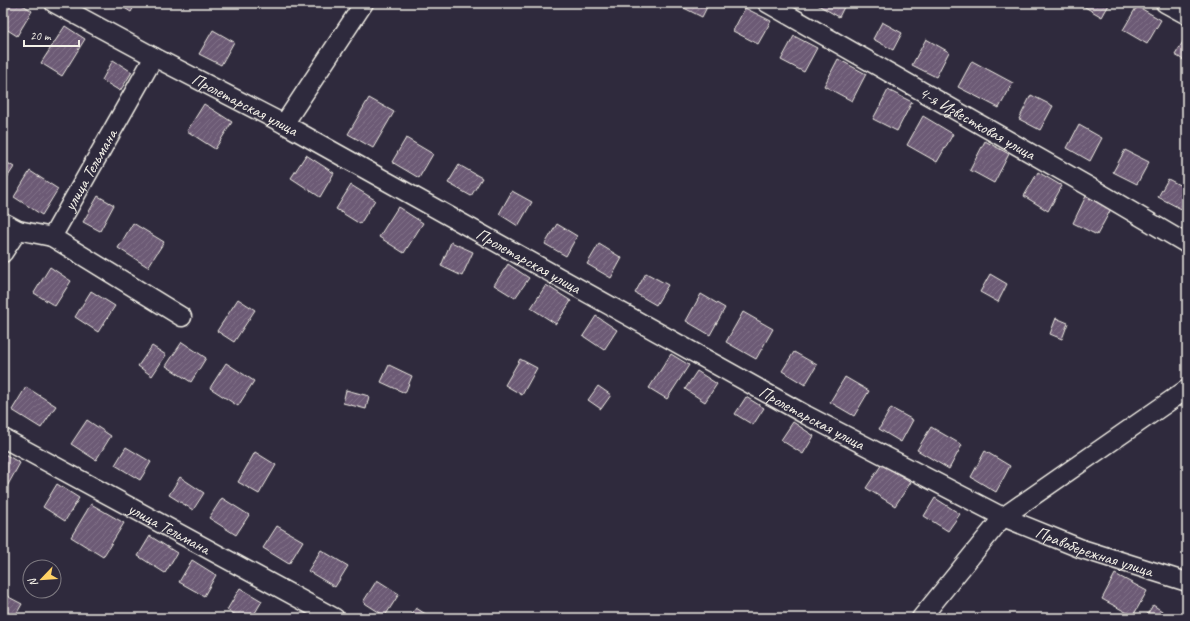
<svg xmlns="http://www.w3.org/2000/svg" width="1190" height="621" font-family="Caveat,sans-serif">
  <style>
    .building { fill: url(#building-hatch); stroke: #f4f1e8 }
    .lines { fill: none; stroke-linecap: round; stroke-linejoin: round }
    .minor-casing { stroke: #f4f1e8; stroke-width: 21 }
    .minor { stroke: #2f2a3d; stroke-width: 18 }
    .labels { text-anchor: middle; stroke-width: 4; stroke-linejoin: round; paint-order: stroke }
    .street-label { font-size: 17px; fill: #f4f1e8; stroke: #2f2a3d }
  </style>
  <defs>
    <pattern id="building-hatch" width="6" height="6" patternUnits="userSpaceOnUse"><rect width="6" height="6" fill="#6c5a74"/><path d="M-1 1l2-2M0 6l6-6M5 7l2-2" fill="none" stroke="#827288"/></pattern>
  </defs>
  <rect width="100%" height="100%" fill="#2f2a3d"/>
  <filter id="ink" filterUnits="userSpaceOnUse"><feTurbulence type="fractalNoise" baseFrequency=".025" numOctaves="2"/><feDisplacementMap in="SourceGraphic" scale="8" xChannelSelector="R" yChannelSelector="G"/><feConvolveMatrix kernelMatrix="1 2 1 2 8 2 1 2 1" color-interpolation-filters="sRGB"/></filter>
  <g filter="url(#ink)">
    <g class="building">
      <polygon points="8,3 20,3 32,11 17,36 3,27 3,11"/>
      <polygon points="116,3 136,3 131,12"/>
      <polygon points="682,3 709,3 702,17 680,6"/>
      <polygon points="819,3 846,3 839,17 818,5"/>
      <polygon points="1078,3 1110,3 1102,17"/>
      <polygon points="1137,6 1161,20 1147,44 1123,30"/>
      <polygon points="745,8 771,21 758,44 733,31"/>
      <polygon points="882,22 902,33 893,50 873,39"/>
      <polygon points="65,26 85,39 62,76 41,63"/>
      <polygon points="213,30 234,42 221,65 199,54"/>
      <polygon points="1187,35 1187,62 1175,55"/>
      <polygon points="794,36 817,48 804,72 781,60"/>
      <polygon points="926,39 949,52 936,77 912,65"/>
      <polygon points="838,59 866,74 852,101 824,86"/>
      <polygon points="113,60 132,72 120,91 102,80"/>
      <polygon points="972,61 1013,83 999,108 958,87"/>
      <polygon points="888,90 912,102 897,131 873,119"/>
      <polygon points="1031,95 1053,106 1040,130 1019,119"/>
      <polygon points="369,98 394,112 373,148 348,134"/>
      <polygon points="204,104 232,122 215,149 187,131"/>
      <polygon points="923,116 953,134 937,162 907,145"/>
      <polygon points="1079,125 1102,138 1090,161 1067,148"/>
      <polygon points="406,138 433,154 419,178 392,162"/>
      <polygon points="985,141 1009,154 994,183 970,170"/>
      <polygon points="1125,150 1149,162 1137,184 1113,172"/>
      <polygon points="306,155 334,173 320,197 291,178"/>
      <polygon points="3,160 14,167 3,184"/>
      <polygon points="459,165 482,178 471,196 448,183"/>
      <polygon points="30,171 58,189 42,215 14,197"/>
      <polygon points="1038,172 1062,186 1048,211 1024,196"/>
      <polygon points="1168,179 1187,189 1187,212 1158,197"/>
      <polygon points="351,185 375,200 360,224 336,209"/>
      <polygon points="512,191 532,202 518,226 499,214"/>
      <polygon points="98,196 114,205 100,231 83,222"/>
      <polygon points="1086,196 1111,209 1097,235 1073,223"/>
      <polygon points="398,207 423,223 404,253 379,237"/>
      <polygon points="133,223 164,242 148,267 118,248"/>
      <polygon points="557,224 577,236 566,256 545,244"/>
      <polygon points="451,242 473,252 462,276 441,266"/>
      <polygon points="599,244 622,258 611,278 587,264"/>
      <polygon points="508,264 529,278 515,298 494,285"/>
      <polygon points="50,267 71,281 55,306 34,293"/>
      <polygon points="646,273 668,285 656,305 635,293"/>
      <polygon points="990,274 1007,284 998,302 980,292"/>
      <polygon points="546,285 571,301 556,324 531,308"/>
      <polygon points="91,291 115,306 98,332 75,317"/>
      <polygon points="701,294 725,308 710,335 686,321"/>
      <polygon points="238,299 255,310 234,342 217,331"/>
      <polygon points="743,312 773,329 756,359 726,342"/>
      <polygon points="596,316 617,330 604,350 583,336"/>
      <polygon points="1056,318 1068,323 1062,339 1050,334"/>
      <polygon points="182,342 206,358 191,382 166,366"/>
      <polygon points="152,346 166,355 152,376 138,366"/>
      <polygon points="794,352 817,365 805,385 782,371"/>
      <polygon points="671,354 689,365 667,399 649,388"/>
      <polygon points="520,359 537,368 522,395 505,385"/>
      <polygon points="226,363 254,381 238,406 210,388"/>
      <polygon points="389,365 412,376 405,393 381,382"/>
      <polygon points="697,371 717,384 705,402 685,389"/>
      <polygon points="845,377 869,391 854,416 830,402"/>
      <polygon points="598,386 611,395 601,409 588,400"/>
      <polygon points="26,387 56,406 41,428 12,410"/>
      <polygon points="346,390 369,396 366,409 343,403"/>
      <polygon points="746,397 764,408 753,425 735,414"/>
      <polygon points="891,408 913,420 901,442 879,429"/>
      <polygon points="87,420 111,436 96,460 71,444"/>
      <polygon points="793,422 814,436 803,454 781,440"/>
      <polygon points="931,427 962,445 949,469 917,450"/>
      <polygon points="126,447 151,462 140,480 115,465"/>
      <polygon points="985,451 1010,466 996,492 971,477"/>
      <polygon points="255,452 276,465 259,494 238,482"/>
      <polygon points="3,453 20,463 5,490 3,488"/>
      <polygon points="882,464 911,482 895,506 866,488"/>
      <polygon points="180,477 204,493 193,510 169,495"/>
      <polygon points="57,484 79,498 65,521 43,507"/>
      <polygon points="222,498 249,515 236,535 209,518"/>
      <polygon points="935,498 960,514 948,531 924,516"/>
      <polygon points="91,504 124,523 103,557 71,537"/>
      <polygon points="277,526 303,541 289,564 263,548"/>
      <polygon points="150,536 177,553 165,573 138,556"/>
      <polygon points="321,550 348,566 335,587 308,571"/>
      <polygon points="192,560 216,575 204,596 179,582"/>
      <polygon points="1115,574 1147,591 1133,616 1102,599"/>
      <polygon points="377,580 399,594 385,616 363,602"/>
      <polygon points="240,588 262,601 252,618 241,618 227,610"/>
      <polygon points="3,594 22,604 14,618 3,618"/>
      <polygon points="1153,605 1165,613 1162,618 1145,618"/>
      <polygon points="416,608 432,618 409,618"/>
    </g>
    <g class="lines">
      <g class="minor-casing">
        <g id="minor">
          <path id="s1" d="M54 3 154 57 284 124 806 415 1003 517 1082 549 1187 582"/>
          <path id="s2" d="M767 3 1097 191 1187 244"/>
          <polyline points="1165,3 1187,15"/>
          <polyline points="284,124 364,3"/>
          <path id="s3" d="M3 222 18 230 52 237 154 57"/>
          <polyline points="52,237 182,317"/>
          <polyline points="3,253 18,230"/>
          <path id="s4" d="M3 438 335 618"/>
          <polyline points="921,618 1003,517 1187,389"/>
        </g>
      </g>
      <use href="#minor" class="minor"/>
    </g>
  </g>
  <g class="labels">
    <g class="street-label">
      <text dy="6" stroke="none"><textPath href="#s1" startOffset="216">Пролетарская улица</textPath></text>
      <text dy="6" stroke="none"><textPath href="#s2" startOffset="242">4-я Известковая улица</textPath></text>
      <text dy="6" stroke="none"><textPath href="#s3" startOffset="129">улица Тельмана</textPath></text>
      <text dy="6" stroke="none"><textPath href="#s1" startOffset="540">Пролетарская улица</textPath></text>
      <text dy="6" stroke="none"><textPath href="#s1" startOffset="864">Пролетарская улица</textPath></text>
      <text dy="6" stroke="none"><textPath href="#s4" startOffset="189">улица Тельмана</textPath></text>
      <text dy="6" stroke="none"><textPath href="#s1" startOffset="1177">Правобережная улица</textPath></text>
    </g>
  </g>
  <rect width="1190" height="621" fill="none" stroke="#2f2a3d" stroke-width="16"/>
  <rect x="8" y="8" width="1174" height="605" fill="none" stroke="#f4f1e8" stroke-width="1.5" filter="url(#ink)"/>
  <g transform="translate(42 579) rotate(245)"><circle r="19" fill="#2f2a3d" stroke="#7e7a81"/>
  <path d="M0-3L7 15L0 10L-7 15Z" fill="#ffd166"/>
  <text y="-6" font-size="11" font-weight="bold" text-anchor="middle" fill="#f4f1e8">N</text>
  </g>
  <path d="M24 40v6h55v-6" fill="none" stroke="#f4f1e8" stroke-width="2"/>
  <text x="30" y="40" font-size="12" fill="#f4f1e8" stroke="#2f2a3d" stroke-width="3" paint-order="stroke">20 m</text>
</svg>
